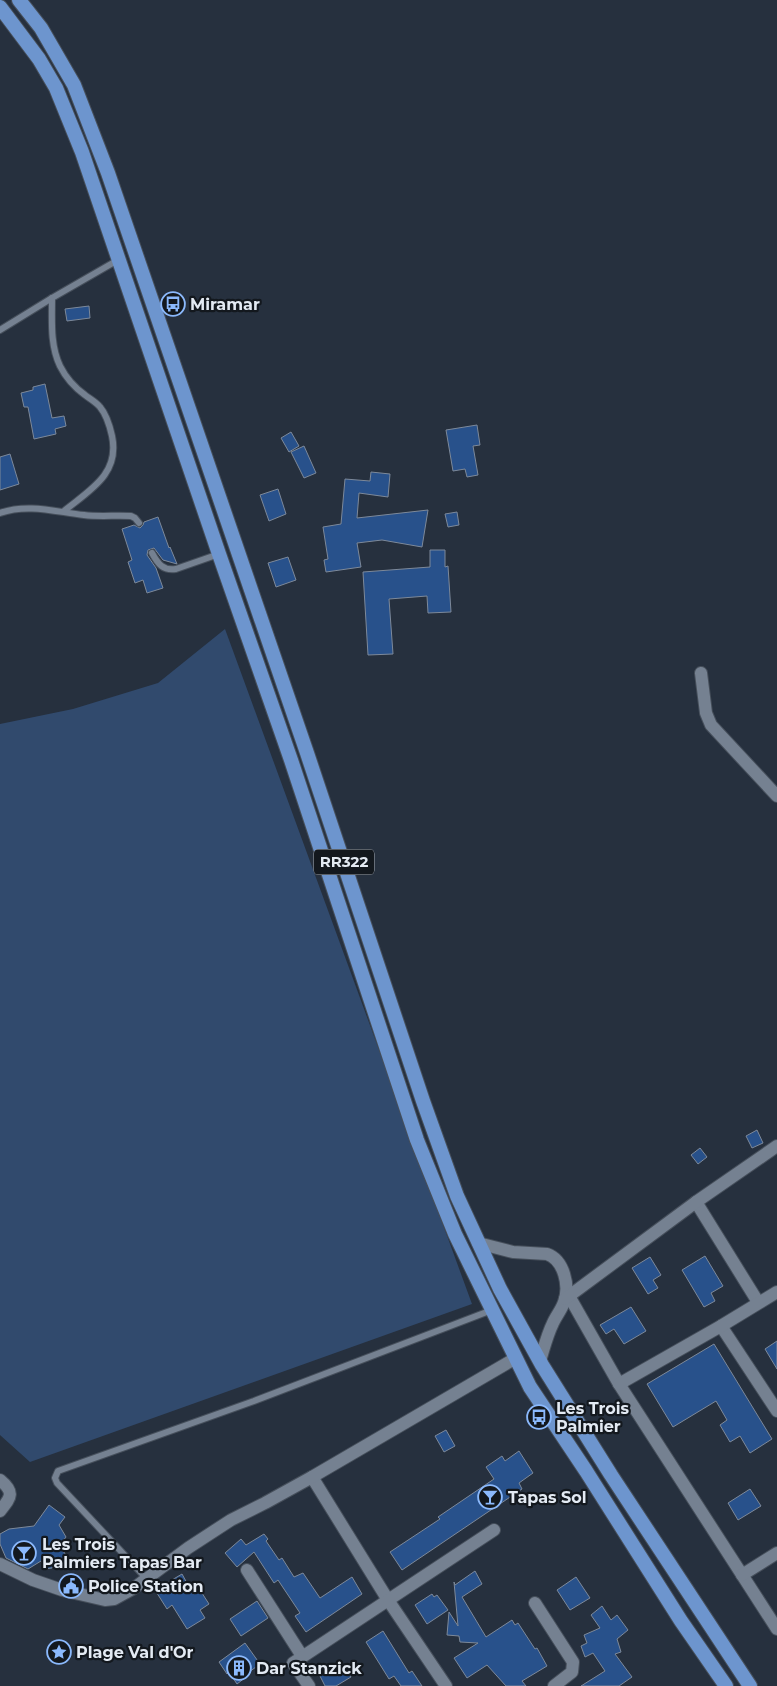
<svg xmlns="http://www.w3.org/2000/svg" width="777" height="1686" font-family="Montserrat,sans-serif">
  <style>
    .green { fill: #314a6d }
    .building { fill: #28518b; stroke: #7d899a }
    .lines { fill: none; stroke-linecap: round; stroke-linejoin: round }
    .service-casing { stroke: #464f5b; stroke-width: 8 }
    .minor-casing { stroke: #464f5b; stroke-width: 14 }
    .primary-casing { stroke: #464f5b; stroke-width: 16 }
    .service { stroke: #758191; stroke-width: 6 }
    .minor { stroke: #758191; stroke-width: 12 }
    .primary { stroke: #6d95ce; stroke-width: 14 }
    .labels { text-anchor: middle; stroke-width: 4.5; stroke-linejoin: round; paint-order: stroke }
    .shield { fill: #13181e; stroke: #a5abb3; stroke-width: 1 }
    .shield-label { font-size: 15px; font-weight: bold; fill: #e3eaf3 }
    .poi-label { font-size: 16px; font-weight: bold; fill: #e3eaf3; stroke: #13181e; text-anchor: start }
  </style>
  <rect width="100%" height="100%" fill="#26303e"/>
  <polygon class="green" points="225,629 472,1304 30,1462 0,1435 0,724 73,709 158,683"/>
  <g class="building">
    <polygon points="89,306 90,318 67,321 65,309"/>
    <polygon points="45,384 52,418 64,416 66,426 55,429 56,434 34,439 28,407 24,407 21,393 33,390 33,387"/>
    <polygon points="477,425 480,445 473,446 478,475 467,477 465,469 453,471 446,430"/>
    <polygon points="291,432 299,446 289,452 281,438"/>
    <polygon points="304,446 316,473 304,478 291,452"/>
    <polygon points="10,454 19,484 0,490 0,457"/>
    <polygon points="371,472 390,474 388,497 359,493 357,518 428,510 422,547 382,540 357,543 361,567 326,572 324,560 328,559 323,527 341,524 345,479 370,481"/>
    <polygon points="278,489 286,514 269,521 260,495"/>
    <polygon points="457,512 459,525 448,527 445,514"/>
    <polygon points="158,517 169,548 170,547 177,564 163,560 154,548 148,550 147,555 156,568 163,588 147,593 143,580 135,583 128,562 132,560 122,529 134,525 140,528 143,525 144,522"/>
    <polygon points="430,550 445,550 445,567 448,566 451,612 428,613 427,596 389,599 393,654 368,655 363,572 430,567"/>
    <polygon points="288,557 296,580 276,587 268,563"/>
    <polygon points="757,1130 763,1143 752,1148 746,1136"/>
    <polygon points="700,1148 707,1157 698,1164 691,1155"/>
    <polygon points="705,1256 723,1286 711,1293 715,1301 704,1307 682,1270"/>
    <polygon points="650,1257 661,1275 653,1280 658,1288 648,1294 632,1268"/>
    <polygon points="631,1307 646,1331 624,1344 614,1329 606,1334 600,1325"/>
    <polygon points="777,1341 777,1369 765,1349"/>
    <polygon points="714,1344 772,1439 750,1453 740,1436 730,1442 720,1425 727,1420 716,1401 673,1427 647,1384"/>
    <polygon points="446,1430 455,1446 444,1452 435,1436"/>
    <polygon points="519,1451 533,1473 519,1483 522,1489 402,1570 390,1552 440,1519 438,1517 494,1479 486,1467 502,1456 505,1461"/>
    <polygon points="750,1489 761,1506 738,1520 728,1503"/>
    <polygon points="49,1505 65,1517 59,1525 66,1537 58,1548 65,1553 61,1563 57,1561 52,1568 45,1569 41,1561 28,1569 6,1558 0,1544 0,1534 9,1529 34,1526"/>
    <polygon points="264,1534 268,1539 266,1541 279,1560 282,1558 294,1577 303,1573 320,1598 352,1577 362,1594 306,1632 295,1616 300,1613 278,1580 274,1583 254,1552 237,1567 225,1553 241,1539 246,1545"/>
    <polygon points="475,1571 482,1584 462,1597 486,1637 512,1620 515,1625 518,1623 535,1649 537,1648 547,1666 522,1681 526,1686 506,1686 487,1665 467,1678 454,1658 478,1643 460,1642 459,1636 447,1635 449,1612 458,1626 454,1582 455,1585"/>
    <polygon points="182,1574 193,1594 200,1590 209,1604 200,1610 205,1618 187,1629 172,1605 167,1609 155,1590"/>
    <polygon points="576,1577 590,1598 570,1610 557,1590"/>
    <polygon points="432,1594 434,1597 437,1595 448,1610 427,1624 415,1605"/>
    <polygon points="257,1601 268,1618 241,1636 230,1619"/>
    <polygon points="602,1606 611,1620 617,1615 628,1630 617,1639 621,1652 615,1654 632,1677 619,1686 581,1686 605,1671 593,1653 585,1657 581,1646 587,1643 584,1635 600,1628 591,1615"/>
    <polygon points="383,1631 409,1673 412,1671 422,1686 401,1686 394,1676 389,1679 366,1642"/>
    <polygon points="245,1643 260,1664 245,1675 246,1677 237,1684 229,1672 227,1674 219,1662"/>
    <polygon points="342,1663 351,1677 336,1686 325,1686 320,1676"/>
  </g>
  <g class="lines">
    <g class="service-casing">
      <g id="service">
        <path d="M52 298C52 321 50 345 60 366 66 378 74 387 85 395 90 399 96 402 100 407 106 414 110 427 112 436 120 474 90 490 64 511"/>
        <polyline points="0,330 52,298 118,260"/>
        <path d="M0 513C28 503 56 512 84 515 100 517 116 515 131 516L135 518 139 523"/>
        <path d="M152 553C158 564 163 571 176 569L219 554"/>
        <polyline points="146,1578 57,1483 55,1478 58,1471 254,1401 492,1310"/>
      </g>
    </g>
    <g class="minor-casing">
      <g id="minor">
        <polyline points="701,673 706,713 711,725 777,796"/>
        <polyline points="696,1202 758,1302"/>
        <path d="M478 1243 513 1252 547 1254C564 1260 570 1286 564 1302 562 1309 556 1316 553 1323 547 1335 544 1348 540 1361"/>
        <polyline points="569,1296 619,1384 777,1629"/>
        <polyline points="565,1299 696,1202 777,1146"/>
        <polyline points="721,1326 777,1411"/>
        <polyline points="619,1384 721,1326 777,1292"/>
        <polyline points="312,1477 388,1600 446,1686"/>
        <path d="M0 1480C16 1493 10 1498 0 1511"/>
        <polyline points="0,1564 33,1580 62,1590 105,1600 114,1599 134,1588 188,1548 231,1520 265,1503 312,1477 516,1358"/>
        <polyline points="247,1570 302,1656"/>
        <polyline points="742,1575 777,1553"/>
        <polyline points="535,1603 573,1662 572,1672 554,1686"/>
        <polyline points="309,1686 293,1663 494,1530"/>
      </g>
    </g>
    <g class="primary-casing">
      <g id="primary">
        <polyline points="19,0 41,28 74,85 108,173 307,753 423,1101 457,1196 500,1289 542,1365 611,1475 750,1686"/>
        <polyline points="0,7 39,59 56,88 82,152 219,554 291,760 417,1140 455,1234 530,1387 586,1471 681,1621 726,1686"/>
      </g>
    </g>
    <use href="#service" class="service"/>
    <use href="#minor" class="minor"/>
    <use href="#primary" class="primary"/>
  </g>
  <defs>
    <g id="bus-ring" transform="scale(1.25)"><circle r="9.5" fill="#13181e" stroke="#8bb9fc" stroke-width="1.5"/><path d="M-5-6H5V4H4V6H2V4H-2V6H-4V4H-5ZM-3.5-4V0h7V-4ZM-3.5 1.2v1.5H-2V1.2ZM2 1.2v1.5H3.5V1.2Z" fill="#8bb9fc"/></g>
    <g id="bar-ring" transform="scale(1.25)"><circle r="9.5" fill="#13181e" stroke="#8bb9fc" stroke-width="1.5"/><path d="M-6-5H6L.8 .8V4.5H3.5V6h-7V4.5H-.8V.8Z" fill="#8bb9fc"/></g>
    <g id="civic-ring" transform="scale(1.25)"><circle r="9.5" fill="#13181e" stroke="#8bb9fc" stroke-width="1.5"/><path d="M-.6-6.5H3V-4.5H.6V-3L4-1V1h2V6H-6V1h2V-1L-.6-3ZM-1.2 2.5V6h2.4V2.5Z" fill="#8bb9fc"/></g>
    <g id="sight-ring" transform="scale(1.25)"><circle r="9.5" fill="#13181e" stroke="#8bb9fc" stroke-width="1.5"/><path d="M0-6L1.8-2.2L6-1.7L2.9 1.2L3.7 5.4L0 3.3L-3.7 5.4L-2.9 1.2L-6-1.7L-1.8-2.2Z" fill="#8bb9fc"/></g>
    <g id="building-ring" transform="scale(1.25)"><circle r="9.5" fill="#13181e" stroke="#8bb9fc" stroke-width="1.5"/><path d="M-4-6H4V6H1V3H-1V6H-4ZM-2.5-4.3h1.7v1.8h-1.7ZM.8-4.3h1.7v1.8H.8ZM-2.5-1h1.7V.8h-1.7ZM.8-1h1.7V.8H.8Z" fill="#8bb9fc"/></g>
  </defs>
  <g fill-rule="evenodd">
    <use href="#bus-ring" x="173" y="304"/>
    <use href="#bus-ring" x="539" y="1417"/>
    <use href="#bar-ring" x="490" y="1497"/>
    <use href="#bar-ring" x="24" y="1553"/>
    <use href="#civic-ring" x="71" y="1586"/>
    <use href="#sight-ring" x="59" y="1652"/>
    <use href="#building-ring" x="239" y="1668"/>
  </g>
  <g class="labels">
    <rect class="shield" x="314" y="849.5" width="60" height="25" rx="4"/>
    <g class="shield-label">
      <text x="344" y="867">RR322</text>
    </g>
    <g class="poi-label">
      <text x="190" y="310">Miramar</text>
      <text x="556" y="1414">Les Trois<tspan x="556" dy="18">Palmier</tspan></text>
      <text x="508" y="1503">Tapas Sol</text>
      <text x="42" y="1550">Les Trois<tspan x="42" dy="18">Palmiers Tapas Bar</tspan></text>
      <text x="88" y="1592">Police Station</text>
      <text x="76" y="1658">Plage Val d'Or</text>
      <text x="256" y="1674">Dar Stanzick</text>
    </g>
  </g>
</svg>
